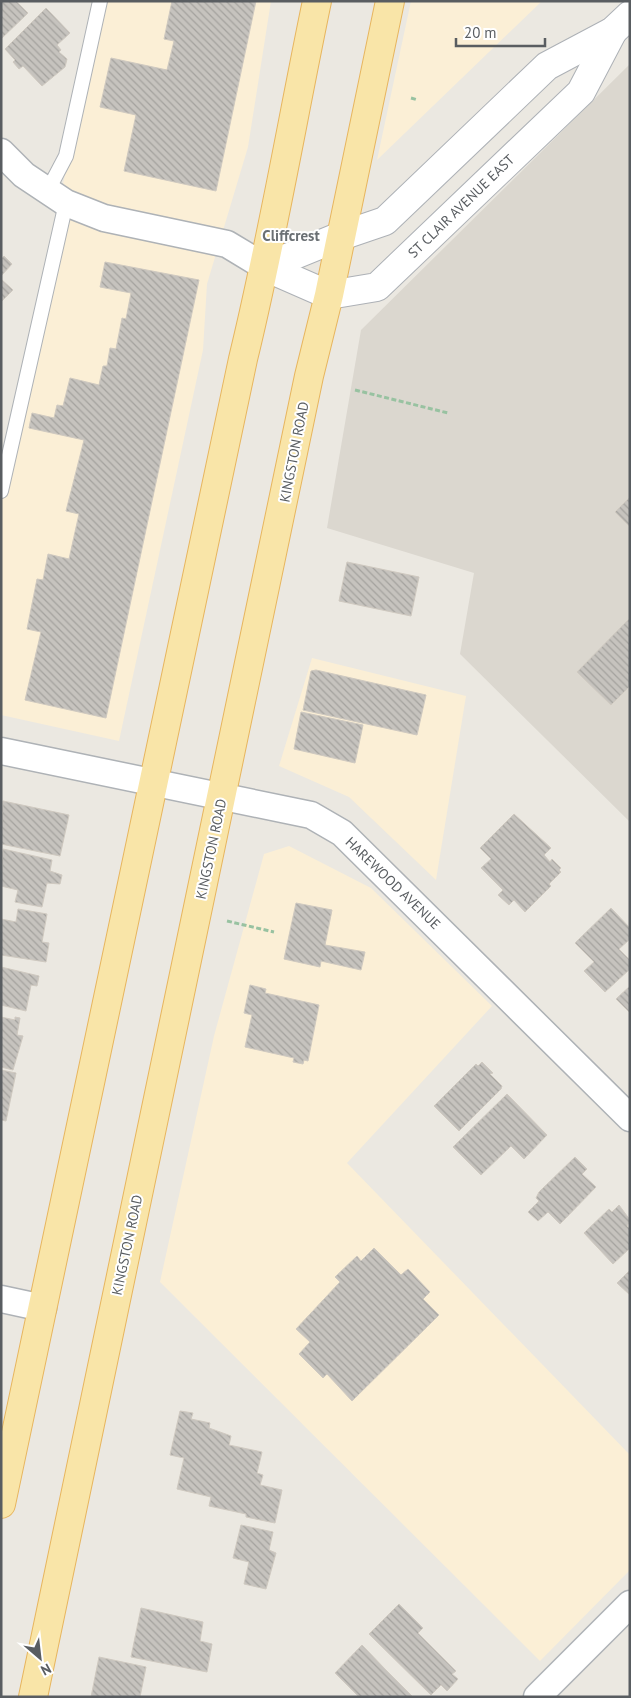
<svg xmlns="http://www.w3.org/2000/svg" width="631" height="1698" font-family="'PT Sans',sans-serif">
  <style>
    .commercial { fill: #fbefd6 }
    .education { fill: #dbd7cf }
    .building { fill: url(#building-back-hatch); stroke: #cfc9c0 }
    .lines { fill: none; stroke-linecap: round; stroke-linejoin: round }
    .lane-casing { stroke: #aeb2b6; stroke-width: 16 }
    .street-casing { stroke: #aeb2b6; stroke-width: 29 }
    .secondary-casing { stroke: #adb1b6; stroke-width: 30 }
    .primary-casing { stroke: #e7b55e; stroke-width: 30 }
    .path { stroke: #98c2a1; stroke-width: 3; stroke-dasharray: 5 2.5; stroke-linecap: butt }
    .lane { stroke: #fff; stroke-width: 14 }
    .street { stroke: #fff; stroke-width: 26 }
    .secondary { stroke: #fff; stroke-width: 28 }
    .primary { stroke: #f9e5a8; stroke-width: 28 }
    .labels { text-anchor: middle; stroke-width: 4; stroke-linejoin: round; paint-order: stroke }
    .street-label { font-size: 14px; fill: #595d61; stroke: #fff }
    .neighbourhood-label { font-size: 15px; font-weight: bold; fill: #6a6f73; stroke: #fff }
  </style>
  <defs>
    <pattern id="building-back-hatch" width="6" height="6" patternUnits="userSpaceOnUse" patternTransform="scale(1.25)"><rect width="6" height="6" fill="#c6c3be"/><path d="M-1 5l2 2M0 0l6 6M5-1l2 2" fill="none" stroke="#a4a29e"/></pattern>
  </defs>
  <rect width="100%" height="100%" fill="#ebe8e1"/>
  <g class="commercial">
    <polygon points="97,1 271,1 248,147 207,284 203,350 119,741 1,715 1,469 55,228"/>
    <polygon points="411,1 542,1 377,160"/>
    <polygon points="312,658 466,696 436,880 349,797 279,766"/>
    <polygon points="289,846 371,888 492,1006 347,1163 630,1455 630,1570 540,1661 160,1282 214,1036 264,854"/>
  </g>
  <polygon class="education" points="630,64 630,822 460,654 474,573 327,528 361,330"/>
  <g class="building">
    <polygon points="1,1 16,1 28,13 1,39"/>
    <polygon points="172,1 256,1 216,191 124,171 136,115 100,107 111,58 167,70 174,41 164,39"/>
    <polygon points="46,8 70,33 57,45 61,50 59,52 67,59 65,67 42,86 23,66 19,69 13,62 15,60 5,49"/>
    <polygon points="4,256 12,264 1,276 1,259"/>
    <polygon points="105,262 199,280 106,718 25,700 41,632 27,629 37,579 43,580 48,554 69,559 79,514 66,511 84,440 29,428 32,413 54,418 57,405 63,406 70,378 99,385 103,366 107,366 110,348 116,349 122,318 126,319 131,293 100,287"/>
    <polygon points="1,279 13,290 1,302"/>
    <polygon points="630,497 630,527 615,512"/>
    <polygon points="347,562 419,577 411,616 339,601"/>
    <polygon points="630,618 630,686 611,705 577,672"/>
    <polygon points="316,670 426,695 417,735 303,710 311,671"/>
    <polygon points="301,712 363,725 355,763 294,749"/>
    <polygon points="3,801 69,815 60,856 1,844"/>
    <polygon points="514,814 551,848 544,855 550,862 552,859 561,868 559,870 561,872 549,884 551,886 525,912 514,900 509,905 498,895 503,890 481,868 491,859 480,848"/>
    <polygon points="3,849 52,860 50,871 62,875 60,884 47,883 42,907 15,902 18,890 1,886"/>
    <polygon points="296,903 332,910 325,945 365,952 361,970 321,961 320,967 284,959"/>
    <polygon points="611,908 630,928 630,939 619,949 630,960 630,969 605,992 584,971 594,962 575,943"/>
    <polygon points="18,909 47,914 42,942 49,943 46,962 1,955 1,919 16,922"/>
    <polygon points="1,967 39,976 37,986 31,985 26,1011 1,1005"/>
    <polygon points="250,985 266,989 265,993 319,1005 308,1061 304,1060 303,1064 293,1062 294,1058 245,1047 252,1015 244,1013"/>
    <polygon points="630,986 630,1013 616,999"/>
    <polygon points="1,1017 15,1020 15,1017 20,1018 17,1035 23,1036 13,1070 1,1067"/>
    <polygon points="482,1062 493,1073 490,1074 502,1086 501,1089 459,1131 434,1106 476,1064 478,1066"/>
    <polygon points="1,1070 16,1073 6,1121 1,1120"/>
    <polygon points="507,1094 547,1135 524,1159 511,1146 481,1175 453,1147"/>
    <polygon points="575,1157 587,1169 582,1174 596,1187 560,1224 548,1212 538,1221 528,1212 539,1201 536,1198 539,1192"/>
    <polygon points="619,1205 630,1220 627,1226 630,1229 630,1248 613,1264 584,1233 609,1209 612,1212"/>
    <polygon points="374,1248 401,1275 408,1269 430,1292 423,1299 439,1315 352,1401 327,1374 323,1378 299,1354 310,1342 296,1329 340,1282 335,1277 357,1256 361,1261"/>
    <polygon points="630,1270 630,1295 617,1283"/>
    <polygon points="180,1411 193,1413 191,1419 210,1423 209,1428 231,1436 229,1445 262,1452 257,1473 263,1475 260,1485 282,1490 275,1523 246,1517 246,1514 209,1506 211,1497 177,1489 184,1458 170,1455"/>
    <polygon points="241,1525 273,1532 269,1550 276,1553 266,1589 244,1584 249,1562 233,1558"/>
    <polygon points="399,1604 423,1628 418,1633 456,1671 452,1674 458,1679 447,1691 441,1685 431,1695 369,1634"/>
    <polygon points="141,1608 203,1622 200,1641 212,1644 207,1672 131,1657"/>
    <polygon points="362,1645 385,1669 413,1697 359,1697 335,1673"/>
    <polygon points="99,1657 146,1667 140,1697 91,1697"/>
  </g>
  <g class="lines">
    <g class="lane-casing">
      <g id="lane">
        <polyline points="47,192 66,156 100,1"/>
        <polyline points="1,491 66,203"/>
      </g>
    </g>
    <g class="street-casing">
      <g id="street">
        <polyline points="1,152 24,175 66,203 104,218 227,244 265,267"/>
        <polyline points="1,751 311,815 342,833 630,1118"/>
        <polyline points="1,1299 43,1308"/>
        <polyline points="537,1697 630,1604"/>
      </g>
    </g>
    <g class="secondary-casing">
      <g id="secondary">
        <polyline points="265,267 329,295 377,287 581,92 613,31"/>
        <polyline points="265,267 341,236 385,221 547,66 613,31 630,15"/>
      </g>
    </g>
    <g class="primary-casing">
      <g id="primary">
        <path d="M1 1504 243 359C272 241 292 121 317 1"/>
        <polyline points="33,1697 309,376 329,295 390,1"/>
      </g>
    </g>
    <g class="path">
      <polyline points="411,98 418,100"/>
      <polyline points="355,390 448,413"/>
      <polyline points="227,921 274,932"/>
    </g>
    <use href="#lane" class="lane"/>
    <use href="#street" class="street"/>
    <use href="#secondary" class="secondary"/>
    <use href="#primary" class="primary"/>
  </g>
  <g class="labels">
    <g class="street-label">
      <text transform="translate(461 206) rotate(-44)" y="5">ST CLAIR AVENUE EAST</text>
      <text transform="translate(294 452) rotate(-79)" y="5">KINGSTON ROAD</text>
      <text transform="translate(211 849) rotate(-78)" y="5">KINGSTON ROAD</text>
      <text transform="translate(393 883) rotate(44)" y="5">HAREWOOD AVENUE</text>
      <text transform="translate(127 1245) rotate(-78)" y="5">KINGSTON ROAD</text>
    </g>
    <g class="neighbourhood-label">
      <text x="291" y="241">Cliffcrest</text>
    </g>
  </g>
  <rect width="631" height="1698" fill="none" stroke="#595d61" stroke-width="5"/>
  <g transform="translate(40 1658) rotate(152)" stroke="#ffffff" stroke-width="4" paint-order="stroke">
  <path d="M0-4L9 19L0 12L-9 19Z" fill="#595d61"/>
  <text y="-8" font-size="14" font-weight="bold" text-anchor="middle" fill="#595d61">N</text>
  </g>
  <path d="M456 38v8h89v-8" fill="none" stroke="#595d61" stroke-width="2.5"/>
  <text x="464" y="38" font-size="15" fill="#595d61" stroke="#ffffff" stroke-width="4" paint-order="stroke">20 m</text>
</svg>
